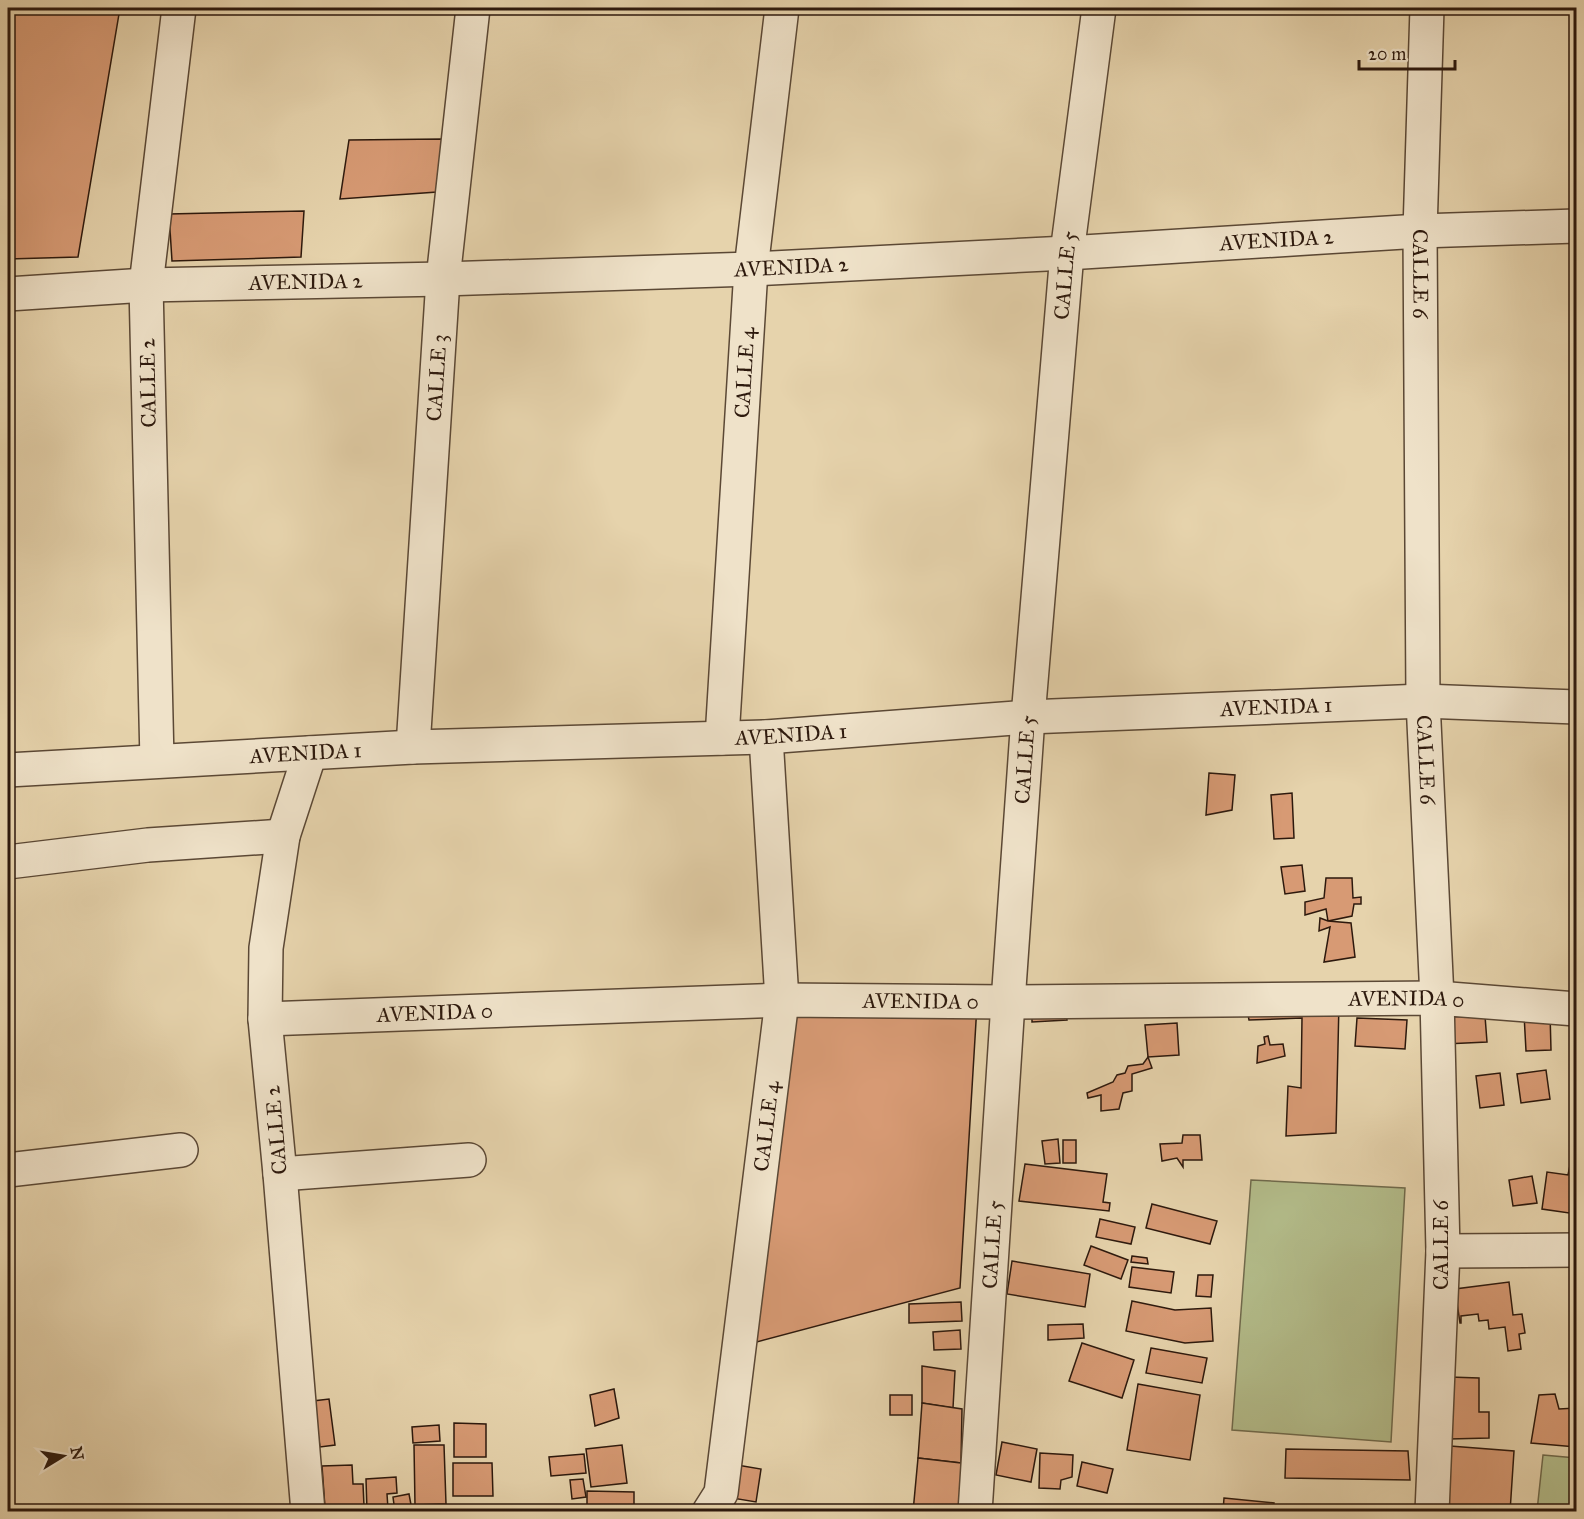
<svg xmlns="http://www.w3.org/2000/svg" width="1584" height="1519" font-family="'IM FELL Great Primer',serif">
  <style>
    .green { fill: #b3bc8a; stroke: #706a4c; stroke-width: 1.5 }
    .building { fill: #d79a74; stroke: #2d190d; stroke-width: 1.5 }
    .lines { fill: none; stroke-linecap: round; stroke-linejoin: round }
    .minor-casing { stroke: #5b4835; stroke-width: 36 }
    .minor { stroke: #efe2c9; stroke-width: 33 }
    .labels { text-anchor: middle; stroke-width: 5; stroke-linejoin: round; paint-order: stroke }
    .street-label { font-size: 21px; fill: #2d190d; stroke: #efe2c9 }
  </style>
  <rect width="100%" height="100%" fill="#e6d3ac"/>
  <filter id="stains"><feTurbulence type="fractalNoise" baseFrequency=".00333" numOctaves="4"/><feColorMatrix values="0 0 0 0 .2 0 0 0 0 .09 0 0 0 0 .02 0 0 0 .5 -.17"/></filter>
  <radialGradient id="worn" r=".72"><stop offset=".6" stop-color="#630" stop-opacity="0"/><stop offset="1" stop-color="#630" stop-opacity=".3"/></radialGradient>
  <g class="green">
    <polygon points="1251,1180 1405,1188 1391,1442 1232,1430"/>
    <polygon points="1543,1455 1576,1458 1576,1511 1537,1511"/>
  </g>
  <g class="building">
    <polygon points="8,8 120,8 78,257 8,259"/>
    <polygon points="442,139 437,192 340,199 349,140"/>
    <polygon points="304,211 301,257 172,261 169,214"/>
    <polygon points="1209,773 1235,775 1232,810 1206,815"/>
    <polygon points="1292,793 1294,838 1274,839 1271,795"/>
    <polygon points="1302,865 1305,891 1285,894 1281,867"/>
    <polygon points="1326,878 1352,878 1353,898 1361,897 1361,904 1354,904 1352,916 1328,921 1326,909 1305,915 1305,902 1324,898"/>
    <polygon points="1320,918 1328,921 1351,923 1355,957 1324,962 1330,927 1319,931"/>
    <polygon points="1339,1003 1336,1133 1286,1136 1288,1086 1301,1088 1302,1018 1249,1020 1246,1004"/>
    <polygon points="977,1005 960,1288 749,1344 781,1018"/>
    <polygon points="1066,1009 1067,1020 1032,1022 1032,1011"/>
    <polygon points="1550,1013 1551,1050 1526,1051 1524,1014"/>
    <polygon points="1485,1016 1487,1042 1445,1044 1443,1017"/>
    <polygon points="1357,1018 1407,1020 1405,1049 1355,1046"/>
    <polygon points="1177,1023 1179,1055 1148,1057 1145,1025"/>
    <polygon points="1268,1036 1270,1045 1283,1044 1285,1056 1257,1063 1258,1046 1265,1044 1264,1037"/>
    <polygon points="1148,1057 1152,1068 1132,1074 1132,1091 1123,1093 1119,1109 1101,1111 1101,1095 1088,1098 1087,1093 1113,1082 1117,1075 1125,1073 1128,1066 1143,1064"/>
    <polygon points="1546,1070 1550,1099 1521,1103 1517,1074"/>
    <polygon points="1500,1073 1504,1105 1480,1108 1476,1076"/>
    <polygon points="1183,1135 1200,1135 1202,1160 1183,1160 1183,1167 1177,1158 1162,1161 1160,1144 1182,1143"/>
    <polygon points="1058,1139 1060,1163 1045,1164 1042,1141"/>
    <rect x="1063" y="1140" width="13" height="23"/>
    <polygon points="1025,1164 1107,1174 1103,1202 1110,1203 1109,1211 1019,1201"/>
    <polygon points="1570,1165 1576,1166 1576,1214 1542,1209 1547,1172 1568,1175"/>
    <polygon points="1532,1176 1537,1203 1513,1206 1509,1180"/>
    <polygon points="1152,1204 1217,1221 1210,1244 1146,1228"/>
    <polygon points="1100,1219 1135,1227 1131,1244 1096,1237"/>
    <polygon points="1091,1246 1128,1260 1121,1279 1084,1265"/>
    <polygon points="1132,1256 1147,1258 1148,1264 1131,1262"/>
    <polygon points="1012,1261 1090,1274 1085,1307 1007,1294"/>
    <polygon points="1132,1267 1174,1272 1171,1293 1129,1287"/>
    <polygon points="1198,1275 1213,1275 1211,1297 1196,1296"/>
    <polygon points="1509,1282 1513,1315 1522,1314 1525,1333 1519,1334 1521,1349 1508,1351 1505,1327 1489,1329 1488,1320 1479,1321 1478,1314 1461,1316 1461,1323 1460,1323 1455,1289"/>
    <polygon points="1132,1301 1175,1310 1211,1308 1213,1341 1185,1343 1126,1331"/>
    <polygon points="961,1302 962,1321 909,1323 909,1304"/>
    <polygon points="1083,1324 1084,1338 1048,1340 1048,1325"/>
    <polygon points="960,1330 961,1349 934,1350 933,1332"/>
    <polygon points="1082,1343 1134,1360 1122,1398 1069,1381"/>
    <polygon points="1151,1348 1207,1358 1202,1383 1146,1373"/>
    <polygon points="922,1366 955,1371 953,1408 922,1403"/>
    <polygon points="1449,1377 1479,1378 1479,1412 1489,1412 1489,1438 1449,1439"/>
    <polygon points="1138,1384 1200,1395 1190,1460 1127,1450"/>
    <polygon points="614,1389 619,1418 595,1426 590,1395"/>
    <polygon points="1555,1394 1559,1409 1576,1408 1576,1447 1531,1443 1539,1395"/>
    <rect x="890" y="1395" width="22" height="20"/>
    <polygon points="329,1399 335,1445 320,1447 313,1401"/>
    <polygon points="922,1403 962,1409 961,1463 918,1458"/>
    <polygon points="454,1423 486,1424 486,1457 454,1457"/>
    <polygon points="439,1425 440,1441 413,1443 412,1427"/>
    <polygon points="1002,1442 1037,1449 1031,1482 996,1475"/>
    <polygon points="414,1445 444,1445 446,1504 415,1505"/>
    <polygon points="622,1445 627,1483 591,1487 586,1449"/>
    <polygon points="1450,1446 1514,1451 1510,1512 1444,1512"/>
    <polygon points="1286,1449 1408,1451 1410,1480 1285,1478"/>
    <polygon points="1040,1453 1073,1455 1072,1477 1061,1480 1060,1489 1039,1488"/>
    <polygon points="584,1454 586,1473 551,1476 549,1457"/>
    <polygon points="918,1458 961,1463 962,1512 913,1512"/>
    <polygon points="1082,1462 1113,1469 1107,1493 1077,1486"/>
    <polygon points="453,1463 492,1463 493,1496 453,1496"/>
    <polygon points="352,1465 353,1484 363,1484 364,1506 325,1508 322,1466"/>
    <polygon points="737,1465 761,1469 756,1502 732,1498"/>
    <polygon points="396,1477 397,1493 387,1494 388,1509 367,1511 366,1479"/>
    <polygon points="583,1479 586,1497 572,1499 570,1480"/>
    <polygon points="587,1491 634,1492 634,1511 587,1509"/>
    <polygon points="409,1494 412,1510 395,1512 393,1497"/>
    <polygon points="1224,1498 1274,1503 1273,1512 1223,1512"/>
  </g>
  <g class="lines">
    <g class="minor-casing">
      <g id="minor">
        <path id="s1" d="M1427 8 1420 231 1423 701 1437 998 1443 1251 1432 1512"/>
        <path id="s2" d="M8 294 146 285 443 279 751 269 1067 253 1420 231 1576 226"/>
        <path id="s3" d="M722 738 751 269 782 8"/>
        <path id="s4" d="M413 747 443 279 473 8"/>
        <polyline points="157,761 146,285 179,8"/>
        <path id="s5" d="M8 770 413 747 766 737 1028 717 1423 701 1576 707"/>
        <polyline points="8,862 148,845 283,836"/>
        <path id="s6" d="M265 1019 782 1000 1008 1002 1437 998 1576 1009"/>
        <polyline points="8,1170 181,1150"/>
        <polyline points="280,1174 469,1160"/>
        <polyline points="1443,1251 1576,1250"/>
        <polyline points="308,1512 280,1174 265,1019 266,948 283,836 310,753"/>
        <path id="s7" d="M709 1512 721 1493 782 1000 766 737"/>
        <path id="s8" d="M975 1512 1008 1002 1028 717 1067 253 1099 8"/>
      </g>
    </g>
    <use href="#minor" class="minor"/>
  </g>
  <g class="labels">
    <g class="street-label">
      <text dy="7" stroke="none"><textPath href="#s2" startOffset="1270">AVENIDA 2</textPath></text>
      <text dy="7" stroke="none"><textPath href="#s2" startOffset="784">AVENIDA 2</textPath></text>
      <text dy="7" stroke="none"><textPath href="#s8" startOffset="1240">CALLE 5</textPath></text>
      <text dy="7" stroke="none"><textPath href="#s1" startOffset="266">CALLE 6</textPath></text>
      <text dy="7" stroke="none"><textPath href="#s2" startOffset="298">AVENIDA 2</textPath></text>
      <text dy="7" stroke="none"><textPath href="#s3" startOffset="366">CALLE 4</textPath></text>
      <text dy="7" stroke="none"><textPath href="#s4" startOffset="370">CALLE 3</textPath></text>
      <text transform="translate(148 383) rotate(-91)" y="7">CALLE 2</text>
      <text dy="7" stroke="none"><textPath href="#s5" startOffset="1270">AVENIDA 1</textPath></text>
      <text dy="7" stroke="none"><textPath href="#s5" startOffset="784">AVENIDA 1</textPath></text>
      <text dy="7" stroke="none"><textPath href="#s5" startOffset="298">AVENIDA 1</textPath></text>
      <text dy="7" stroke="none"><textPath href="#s8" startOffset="754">CALLE 5</textPath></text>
      <text dy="7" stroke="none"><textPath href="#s1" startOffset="752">CALLE 6</textPath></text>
      <text dy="7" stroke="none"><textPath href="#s6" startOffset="1142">AVENIDA 0</textPath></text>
      <text dy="7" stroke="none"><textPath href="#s6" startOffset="656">AVENIDA 0</textPath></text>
      <text dy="7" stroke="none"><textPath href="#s6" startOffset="170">AVENIDA 0</textPath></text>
      <text dy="7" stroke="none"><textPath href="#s7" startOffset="392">CALLE 4</textPath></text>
      <text transform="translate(276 1130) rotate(-95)" y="7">CALLE 2</text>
      <text dy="7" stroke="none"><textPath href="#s8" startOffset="268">CALLE 5</textPath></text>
      <text transform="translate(1441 1245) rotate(-90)" y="7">CALLE 6</text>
    </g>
  </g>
  <rect width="1584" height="1519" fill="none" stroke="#e6d3ac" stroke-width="30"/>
  <rect x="9" y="9" width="1566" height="1501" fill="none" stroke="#2d190d" stroke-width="3"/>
  <rect x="15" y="15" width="1554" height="1489" fill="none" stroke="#2d190d" stroke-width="1.5"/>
  <g transform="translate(63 1456) rotate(79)" stroke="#efe2c9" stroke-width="4.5" paint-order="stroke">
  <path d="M0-4.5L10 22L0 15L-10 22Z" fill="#2d190d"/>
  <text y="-9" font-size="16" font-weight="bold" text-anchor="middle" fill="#2d190d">N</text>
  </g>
  <path d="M1359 60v9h96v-9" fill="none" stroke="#2d190d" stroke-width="3"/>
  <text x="1368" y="60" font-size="18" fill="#2d190d" stroke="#efe2c9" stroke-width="4.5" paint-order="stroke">20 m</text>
  <rect width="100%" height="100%" filter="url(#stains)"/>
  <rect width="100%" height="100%" fill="url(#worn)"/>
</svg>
